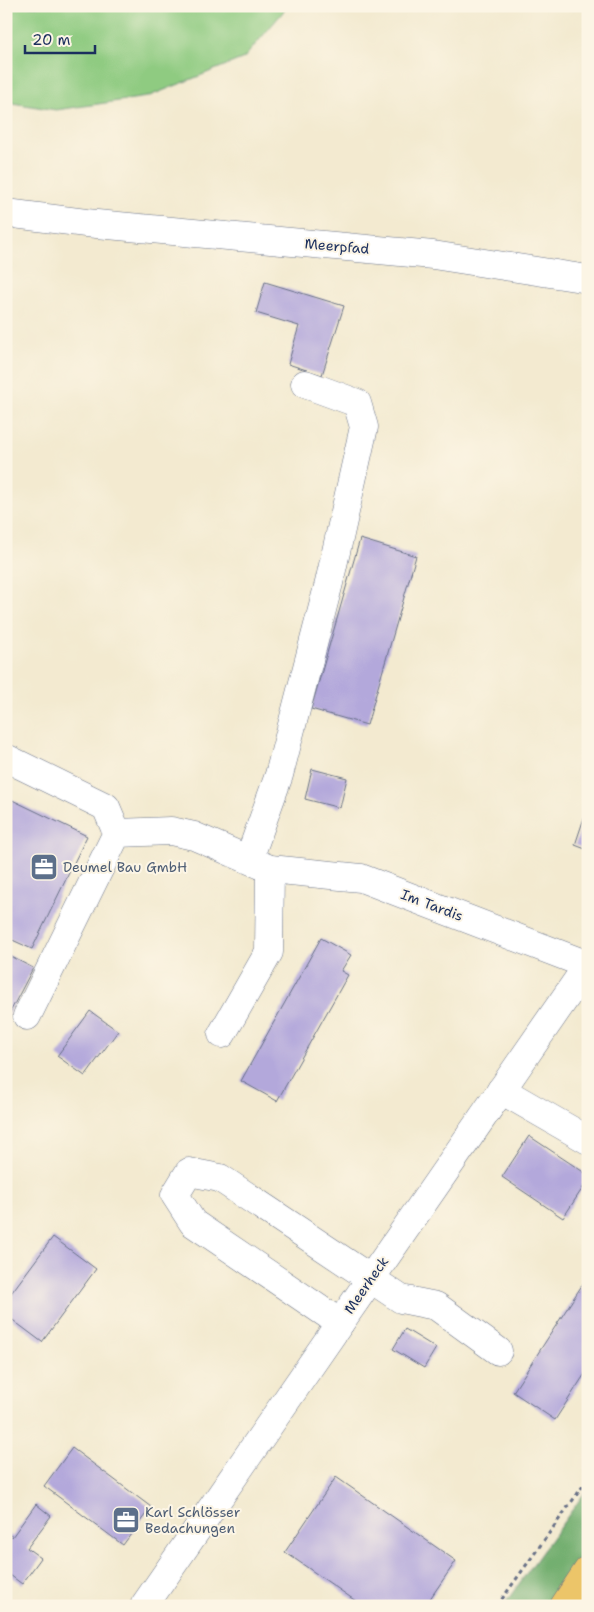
<svg xmlns="http://www.w3.org/2000/svg" width="594" height="1612" font-family="'Shantell Sans',sans-serif">
  <style>
    .green { fill: #8fcb81; stroke: #557d70 }
    .forest { fill: #73af6f; stroke: #476f66 }
    .building { fill: #b3a8db }
    .lines { fill: none; stroke-linecap: round; stroke-linejoin: round }
    .minor-casing { stroke: #677086; stroke-width: 29 }
    .highway-casing { stroke: #677086; stroke-width: 29 }
    .path { stroke: #677086; stroke-width: 3; stroke-dasharray: 4 4; stroke-linecap: butt }
    .minor { stroke: #fff; stroke-width: 28 }
    .highway { stroke: #ecc569; stroke-width: 28 }
    .labels { text-anchor: middle; stroke-width: 4; stroke-linejoin: round; paint-order: stroke }
    .street-label { font-size: 14px; fill: #1b2f5e; stroke: #fcf5e5 }
    .service-label { font-size: 14px; fill: #4e5e75; stroke: #fcf5e5; text-anchor: start }
  </style>
  <rect width="100%" height="100%" fill="#fcf5e5"/>
  <filter id="ink" filterUnits="userSpaceOnUse"><feTurbulence type="fractalNoise" baseFrequency=".02" numOctaves="2"/><feDisplacementMap in="SourceGraphic" scale="10" xChannelSelector="R" yChannelSelector="G"/><feConvolveMatrix kernelMatrix="1 2 1 2 8 2 1 2 1" color-interpolation-filters="sRGB"/></filter>
  <filter id="wash" filterUnits="userSpaceOnUse"><feTurbulence type="fractalNoise" baseFrequency=".0096" numOctaves="4" result="noise"/><feDisplacementMap in="SourceGraphic" scale="20" xChannelSelector="R" yChannelSelector="G"/><feGaussianBlur stdDeviation="1.12" result="paint"/><feColorMatrix in="noise" values="0 0 0 0 0 0 0 0 0 0 0 0 0 0 0 0 0 1.4 0 .05"/><feComposite in="paint" operator="in"/></filter>
  <g filter="url(#wash)">
    <rect width="100%" height="100%" fill="#f3ead0"/>
    <polygon class="green" points="6,6 288,6 244,58 147,97 56,110 6,102"/>
    <polygon class="forest" points="588,1488 588,1545 546,1606 503,1606"/>
    <g id="blocks">
      <g class="building">
        <polygon points="265,282 344,306 322,375 288,364 299,326 256,313"/>
        <polygon points="360,539 416,556 367,725 311,709"/>
        <polygon points="312,769 347,778 340,808 305,799"/>
        <polygon points="6,797 87,836 32,949 6,937"/>
        <polygon points="587,809 588,809 588,850 575,845"/>
        <polygon points="321,938 351,955 341,971 348,975 277,1101 241,1081"/>
        <polygon points="6,954 33,968 6,1020"/>
        <polygon points="90,1011 118,1031 85,1076 57,1056"/>
        <polygon points="529,1136 588,1175 588,1180 563,1218 502,1177"/>
        <polygon points="53,1237 96,1269 42,1342 6,1315 6,1300"/>
        <polygon points="588,1276 588,1369 555,1420 513,1392"/>
        <polygon points="405,1329 436,1348 424,1368 393,1349"/>
        <polygon points="72,1448 151,1507 123,1545 44,1486"/>
        <polygon points="336,1477 456,1561 425,1606 363,1606 285,1552"/>
        <polygon points="36,1504 51,1516 27,1548 41,1558 22,1584 6,1572 6,1538 9,1534 12,1537"/>
      </g>
    </g>
  </g>
  <g filter="url(#ink)">
    <use href="#blocks" fill-opacity="0" stroke="#677086" stroke-width="1"/>
    <g class="lines">
      <g class="minor-casing">
        <g id="minor">
          <polyline points="6,213 86,223 433,255 588,279"/>
          <polyline points="6,758 106,807 117,833"/>
          <polyline points="249,859 279,775 329,583 364,427 357,403 305,384"/>
          <polyline points="27,1016 117,833 171,831 194,836 270,869 361,878 588,965"/>
          <polyline points="222,1034 269,952 270,869"/>
          <polyline points="501,1090 588,1140"/>
          <polyline points="340,1323 193,1223 175,1195 189,1172 220,1178 401,1299 436,1306 498,1351"/>
          <polyline points="144,1606 588,965"/>
        </g>
      </g>
      <g class="highway-casing">
        <polyline id="highway" points="564,1606 588,1570"/>
      </g>
      <polyline class="path" points="497,1606 588,1479"/>
      <use href="#minor" class="minor"/>
      <use href="#highway" class="highway"/>
    </g>
  </g>
  <defs>
    <g id="office-square" transform="scale(1.4375)"><rect x="-9" y="-9" width="18" height="18" rx="4" fill="#5c6f8a" stroke="#fcf5e5"/><path d="M-6-3h4V-5.5h4V-3h4V5H-6ZM-1-4.5V-3h2v-1.5ZM-6 0V1H6V0Z" fill="#fff"/></g>
  </defs>
  <g fill-rule="evenodd">
    <use href="#office-square" x="44" y="867"/>
    <use href="#office-square" x="126" y="1520"/>
  </g>
  <g class="labels">
    <g class="street-label">
      <text transform="translate(337 246) rotate(5)" y="5">Meerpfad</text>
      <text transform="translate(432 905) rotate(21)" y="5">Im Tardis</text>
      <text transform="translate(366 1285) rotate(-55)" y="5">Meerheck</text>
    </g>
    <g class="service-label">
      <text x="63" y="872">Deumel Bau GmbH</text>
      <text x="145" y="1517">Karl Schlösser<tspan x="145" dy="16">Bedachungen</tspan></text>
    </g>
  </g>
  <rect width="594" height="1612" fill="none" stroke="#fcf5e5" stroke-width="25"/>
  <path d="M25 45v8h70v-8" fill="none" stroke="#1b2f5e" stroke-width="2.5"/>
  <text x="32" y="45" font-size="15" fill="#1b2f5e" stroke="#fcf5e5" stroke-width="4" paint-order="stroke">20 m</text>
</svg>
